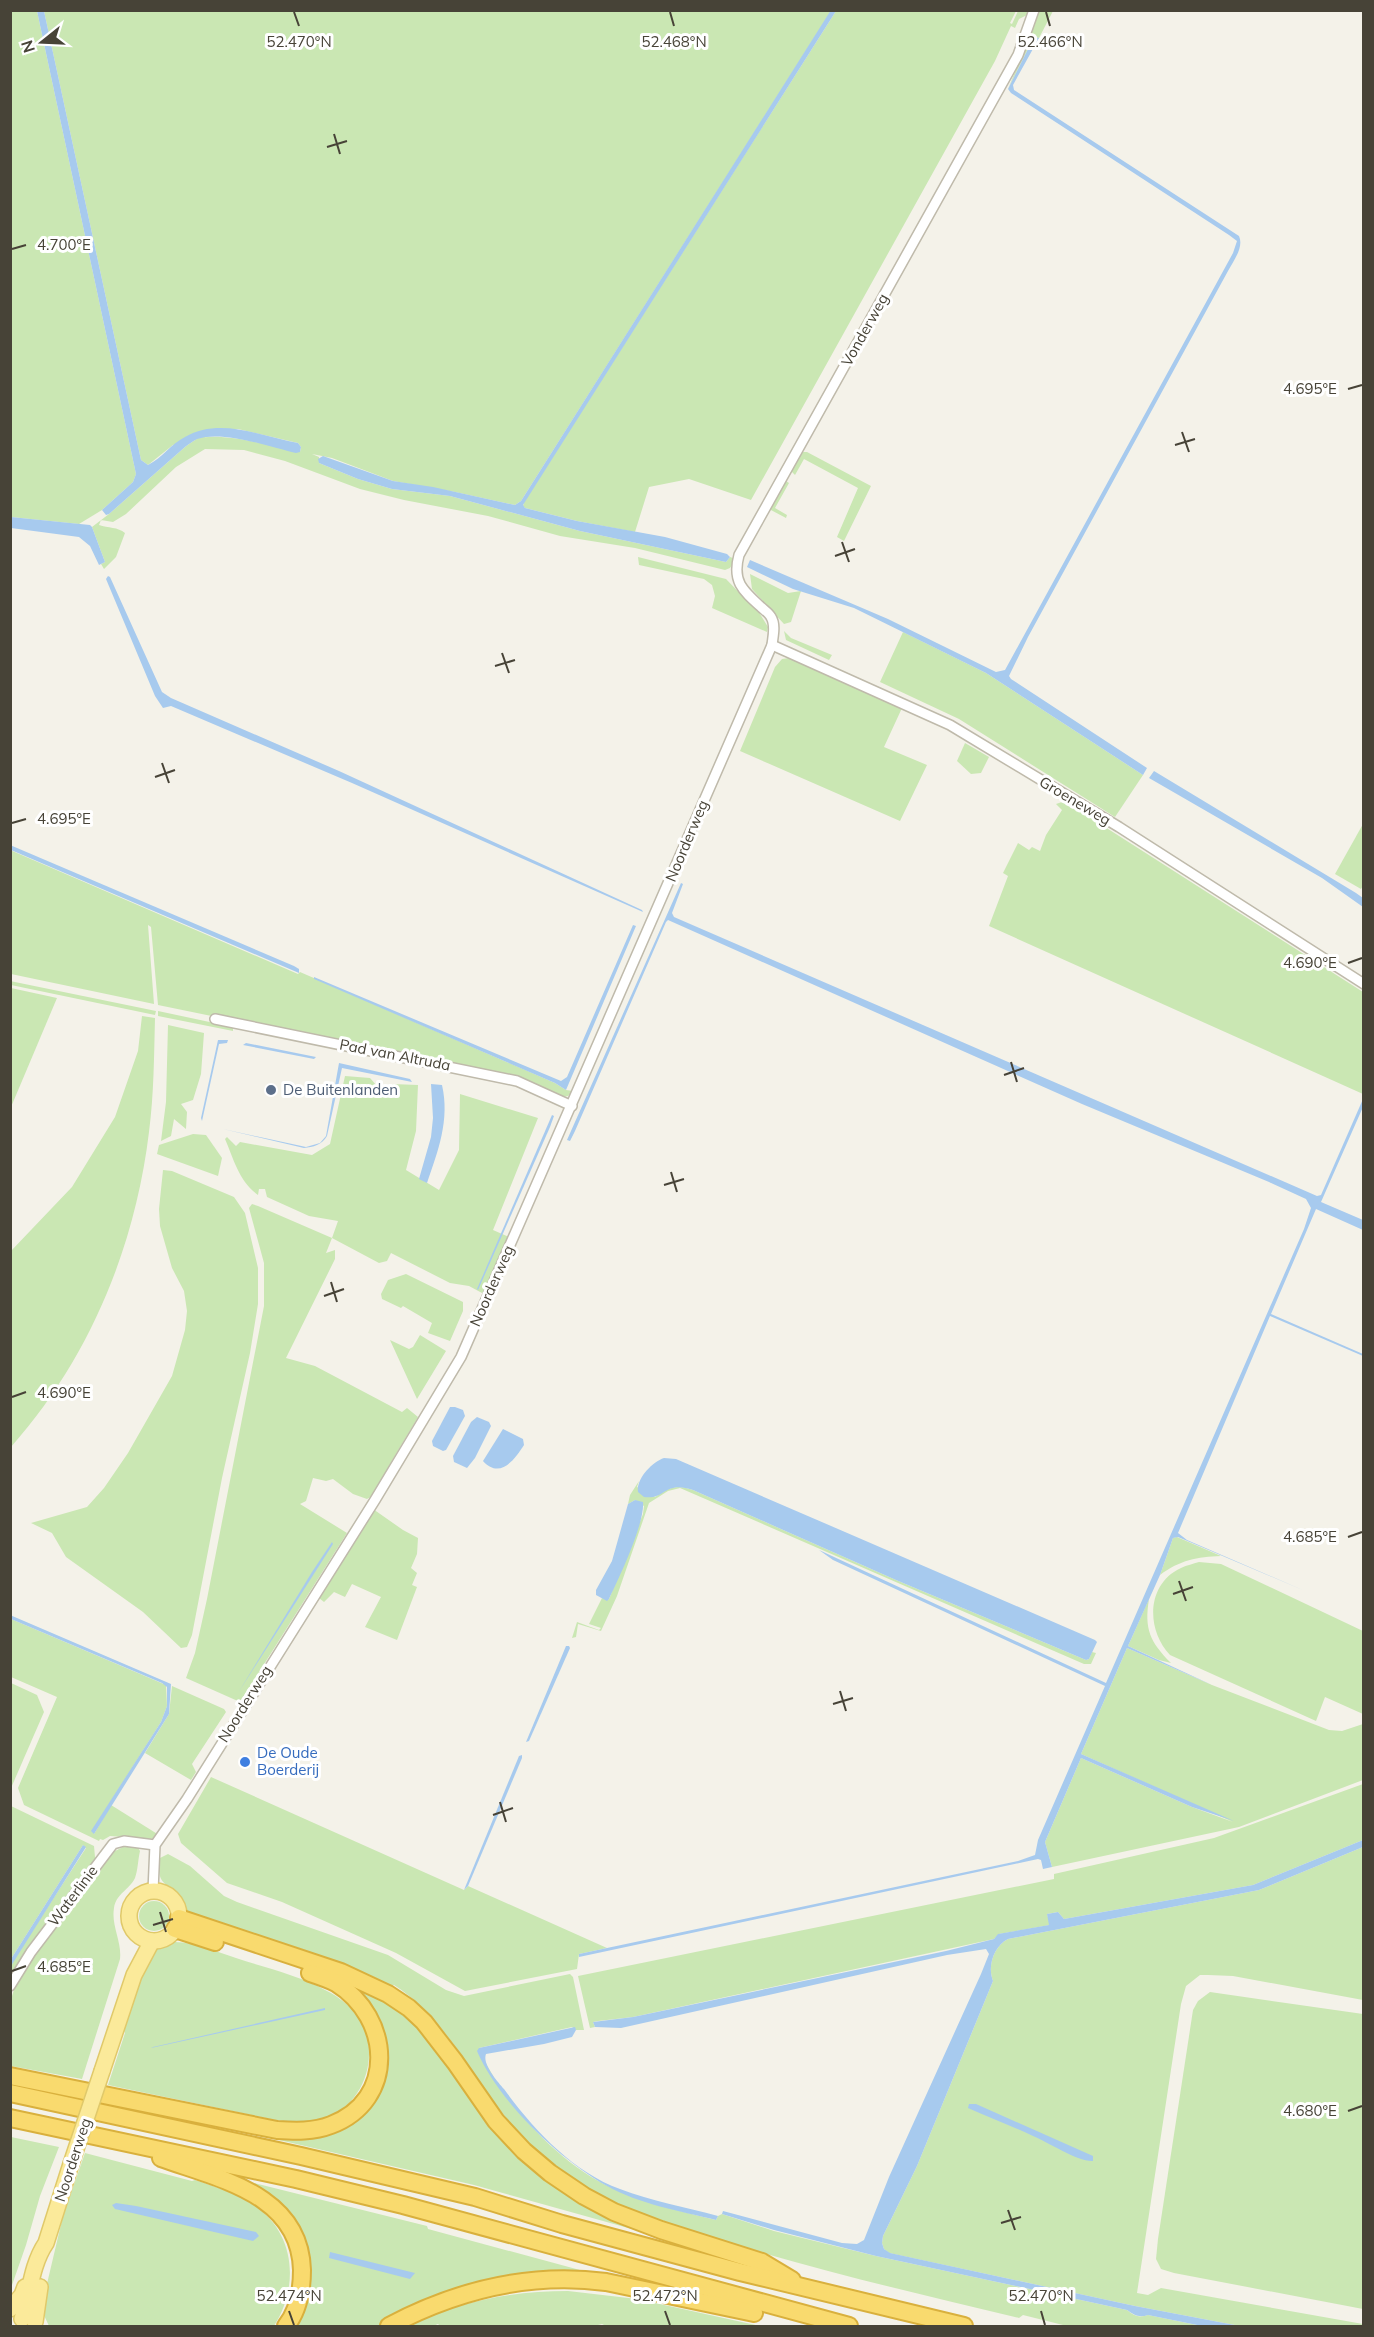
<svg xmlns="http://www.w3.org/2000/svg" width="1374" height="2337" font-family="Mulish,sans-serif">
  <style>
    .green { fill: #cae7b3 }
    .water { fill: #a7caee }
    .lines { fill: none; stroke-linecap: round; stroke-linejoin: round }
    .minor-casing { stroke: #bfbaab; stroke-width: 12 }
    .primary-casing { stroke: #e0c96a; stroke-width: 18 }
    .motorway-casing { stroke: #d9b03d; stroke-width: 20 }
    .minor { stroke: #fff; stroke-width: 9 }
    .primary { stroke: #fbea9a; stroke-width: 15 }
    .motorway { stroke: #f9da6e; stroke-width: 16 }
    .primary-bridge-casing { stroke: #e0c96a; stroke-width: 18; stroke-linecap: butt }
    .primary-bridge { stroke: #fbea9a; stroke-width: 15 }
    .ticks { fill: none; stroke: #474337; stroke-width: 2 }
    .service-dot { fill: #5c6f8a; stroke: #fff; stroke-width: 2 }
    .shop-dot { fill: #3f7fe0; stroke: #fff; stroke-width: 2 }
    .labels { text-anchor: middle; stroke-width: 6; stroke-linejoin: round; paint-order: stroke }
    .street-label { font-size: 15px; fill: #474337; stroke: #fff }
    .service-label { font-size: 15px; fill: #4e5e75; stroke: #fff; text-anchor: start }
    .shop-label { font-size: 15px; fill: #366cbe; stroke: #fff; text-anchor: start }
    .ticks-label { font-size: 15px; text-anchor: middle; fill: #474337; stroke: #fff; stroke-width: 6; stroke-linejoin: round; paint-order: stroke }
  </style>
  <rect width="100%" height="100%" fill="#f4f2e9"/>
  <g class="green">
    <polygon points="10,11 37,11 136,474 133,482 102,510 79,524 11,517"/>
    <path d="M44 11H831L521 501 515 505 455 492 393 481 332 458 312 454 319 457V463L358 479 392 489 450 496 580 531 726 562 730 557 736 559 730 568 725 570 635 548 560 536 488 516 404 500 360 489 285 461 244 450 205 449 176 467 126 514 113 522 101 520 99 525C108 528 118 527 125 533L116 557 104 569 101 564 105 562 92 527 109 514 185 447C189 444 193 441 197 439 221 431 275 447 300 452L301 447 298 443 238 429 173 445 148 465 141 460Z"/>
    <polygon points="836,11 1016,11 1010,23 1012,24 1018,11 1027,11 1027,15 1019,19 1015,28 1011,26 995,61 751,500 689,479 649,487 635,532 577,521 525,508 523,506 524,502"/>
    <polygon points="1037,11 1053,11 1039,38 1034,37 1008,89 1034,26"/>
    <polygon points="802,452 807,452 871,486 844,541 837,537 858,488 804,459 795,475 791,471"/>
    <polygon points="786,481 789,483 775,508 787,515 786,518 769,509"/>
    <polygon points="638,557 726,579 760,614 768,627 767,632 712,608 715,596 712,585 704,579 639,565"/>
    <polygon points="750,574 788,593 801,591 791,622 784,624 752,589"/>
    <polygon points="784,631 791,638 832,655 829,660 786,640"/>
    <polygon points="903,632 986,673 1143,775 1115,817 959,719 880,682"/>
    <polygon points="789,658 902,708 884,747 927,765 900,821 740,751 775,667 782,659"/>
    <polygon points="965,743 989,757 981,773 971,774 957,761"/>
    <polygon points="1062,802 1069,804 1363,992 1363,1094 989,926 1008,876 1003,873 1018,843 1029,850 1032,847 1040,851 1046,835 1062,810 1056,804"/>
    <polygon points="1363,824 1364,884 1361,889 1335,874"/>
    <polygon points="10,850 298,974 300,972 555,1083 566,1090 573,1091 568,1096 563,1097 523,1080 158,1005 151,927 148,925 154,1004 11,974"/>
    <polygon points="10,981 156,1011 155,1015 11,985"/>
    <polygon points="11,988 57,998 11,1107 10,989"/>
    <polygon points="158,1011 233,1027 233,1031 158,1016"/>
    <path d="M142 1016 155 1018C154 1056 154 1094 149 1132 135 1248 89 1359 11 1447V1251L72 1187 115 1117 138 1051Z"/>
    <polygon points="168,1025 204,1033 201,1074 193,1100 181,1104 187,1112 186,1129 174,1119 171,1136 161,1141 166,1102"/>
    <path d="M345 1076 370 1078 384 1094 392 1084 418 1085 416 1131 406 1170 439 1190 459 1150 460 1094 538 1118 493 1230 509 1237 487 1288 482 1293 469 1286 450 1283 391 1253 387 1261 379 1263 332 1238 326 1253 335 1250V1259L286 1358 315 1366 402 1412 407 1408 418 1417C410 1431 401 1445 393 1459 385 1472 382 1491 367 1499L353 1494 333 1479 326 1481 313 1478 306 1501 300 1504 347 1533 240 1702 186 1678 195 1653 207 1599 264 1306V1263L249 1208 252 1204 258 1206 332 1238 338 1221 309 1216 267 1197 265 1189H259L258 1195C239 1181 234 1160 225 1139L227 1137 236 1146 240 1142 312 1155 330 1144Z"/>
    <polygon points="193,1134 206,1135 222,1158 218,1176 157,1154 159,1145"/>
    <polygon points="163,1170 172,1171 234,1197 245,1213 258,1268 258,1304 250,1353 222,1478 192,1635 187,1647 181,1648 143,1612 66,1557 52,1533 31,1523 87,1507 104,1488 128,1453 172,1376 185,1330 187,1311 184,1291 172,1268 160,1226 159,1209"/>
    <polygon points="406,1274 463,1302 463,1311 450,1341 428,1333 432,1323 403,1306 401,1308 382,1299 381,1294 388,1280"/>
    <polygon points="420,1335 446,1351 417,1399 390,1340 409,1349 413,1347"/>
    <path d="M639 1481 637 1487 655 1497C669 1487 676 1484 693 1490L896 1580 1086 1660 1089 1659 1092 1652 1096 1653 1091 1664H1084L680 1488 668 1491 649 1503 617 1596 601 1631 578 1624 576 1637 572 1638 577 1622 599 1630 601 1628 589 1624 602 1598 607 1600 609 1599 643 1514 644 1506 635 1500 628 1504 630 1495Z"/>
    <polygon points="373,1509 403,1530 418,1538 417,1554 411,1568 417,1573 412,1585 417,1587 397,1640 365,1627 381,1597 352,1584 345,1597 334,1592 324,1602 319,1598"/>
    <path d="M1177 1537 1221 1556C1197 1557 1180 1560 1160 1575L1173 1538Z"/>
    <path d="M1199 1562 1221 1564 1363 1631V1714L1325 1697 1316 1721 1170 1655C1146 1630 1146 1584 1181 1568 1187 1565 1193 1564 1199 1562Z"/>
    <path d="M1149 1599C1144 1629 1150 1642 1171 1663L1159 1660 1128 1646Z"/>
    <polygon points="11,1619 166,1685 167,1706 161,1722 95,1826 94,1834 111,1805 159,1835 151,1839 110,1836 103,1840 100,1839 99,1841 24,1805 18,1788 57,1697 11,1677"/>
    <polygon points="1127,1648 1212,1685 1329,1730 1342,1731 1363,1724 1363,1780 1239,1827 1052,1867 1045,1842 1081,1758 1192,1807 1233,1822 1081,1754"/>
    <polygon points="11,1683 37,1695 44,1712 11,1788"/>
    <polygon points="172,1686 224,1709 226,1712 192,1764 196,1772 191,1780 145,1753 169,1714"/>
    <polygon points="211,1777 464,1890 468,1886 607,1948 579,1954 577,1969 465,1991 396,1953 282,1902 227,1883 181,1843 178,1834"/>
    <polygon points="1363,1784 1363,1840 1253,1885 1064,1919 1058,1912 1047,1914 1050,1925 999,1934 994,1939 633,2017 598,2021 593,2022 595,2027 590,2028 578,1976 1054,1879 1054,1874 1214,1838"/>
    <polygon points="11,1806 94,1846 95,1857 97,1860 11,1977 11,1966 14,1959 86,1848 83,1845 11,1959"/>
    <path d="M125 1846H137L140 1851C138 1859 138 1870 135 1878 129 1890 116 1894 114 1908 111 1926 122 1941 120 1959L82 2079 11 2066C11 2048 7 2018 11 2001 19 1961 81 1895 107 1859L113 1852Z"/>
    <path d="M1363 1847V2000L1233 1976 1208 1975H1200L1186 1986 1181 2004 1137 2293 1148 2295 1161 2288 1363 2324V2326H1240L1135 2306 889 2253 884 2249 882 2243 883 2236 917 2166 993 1981C987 1966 994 1946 1008 1939L1259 1890Z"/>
    <path d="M168 1854 190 1866 224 1896 237 1902 388 1955 446 1990 464 1996 570 1974 573 1977 584 2030H576L572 2027 479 2048C500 2100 559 2164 610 2187 644 2203 680 2211 716 2220L718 2216 722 2214 774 2231 876 2256 1127 2310C1134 2316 1139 2318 1148 2315L1202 2326H1067L1023 2315 1019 2318C919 2294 820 2271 723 2241 676 2227 625 2214 583 2187 554 2169 530 2147 506 2122L507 2119C471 2074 444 2017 394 1985L390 1986 374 1977 343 1966 189 1914C184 1909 182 1902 178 1897 166 1880 156 1886 160 1858Z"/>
    <circle cx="154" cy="1916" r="15"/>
    <path d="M175 1942C195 1942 217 1952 236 1958 266 1968 299 1975 327 1991 337 1996 351 2006 358 2016 382 2052 365 2105 325 2118 308 2124 292 2122 275 2120L108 2085 125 2033 123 2029C131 2005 137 1972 153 1952 158 1946 167 1944 175 1942Z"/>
    <polygon points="350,1981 376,1993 409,2017 519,2153 664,2238 474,2185 279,2140 280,2134 333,2129 382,2070"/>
    <polygon points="1210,1992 1363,2014 1363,2309 1174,2273 1161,2269 1156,2259 1158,2239 1193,2010 1198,2001"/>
    <polygon points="11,2137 59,2147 40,2196 26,2245 11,2288"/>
    <path d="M85 2153 192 2181 195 2180C216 2187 237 2193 255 2206 296 2234 299 2287 274 2326H49L42 2311 46 2288 63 2216Z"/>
    <polygon points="234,2178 427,2226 428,2229 602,2276 493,2280 465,2286 424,2300 425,2303 381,2326 291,2326 304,2254"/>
    <path d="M568 2291 637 2299 760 2326H606L602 2324 594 2326H440L438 2324 433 2326H410C457 2301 514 2291 568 2291Z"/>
  </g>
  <g class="water">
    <polygon points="831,10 836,11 523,505 525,508 577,521 665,537 727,554 730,557 726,562 580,531 450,496 392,489 358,479 319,463 318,459 323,456 393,481 433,487 515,505 521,501"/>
    <path d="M37 11H44L141 460 148 465C162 458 171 444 185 437 220 417 261 436 298 443L301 447 300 452 296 453C270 447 223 430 197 439 193 441 189 444 185 447L109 514 106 515 102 510 133 482 136 474Z"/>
    <path d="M1034 37 1039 38 1013 85 1014 90 1239 236C1244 247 1234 260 1228 271L1028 637 1009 676 1011 679 1147 768 1143 775 986 673 854 608 793 589 747 567 750 560 888 619 996 672 1005 670 1233 253 1237 241 1229 235 1011 93 1008 89Z"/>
    <polygon points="11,517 90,525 92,527 105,562 99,565 90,546 79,537 11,528"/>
    <polygon points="108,576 110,577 162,692 171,698 339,771 642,910 643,912 352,783 171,706 163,708 155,696 106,579"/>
    <polygon points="1154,771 1356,893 1363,898 1363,907 1322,878 1149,778"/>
    <polygon points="10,845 294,966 299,969 299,973 11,850"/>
    <polygon points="681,883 683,884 672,913 674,917 1317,1196 1321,1195 1363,1099 1363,1107 1321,1202 1363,1220 1363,1230 1316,1209 1271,1314 1363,1354 1363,1356 1270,1316 1178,1533 1187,1540 1305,1591 1178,1537 1173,1538 1160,1575 1128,1646 1212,1685 1127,1648 1081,1754 1234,1821 1192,1807 1081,1758 1045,1842 1052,1867 1043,1869 1041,1860 1038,1859 579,1957 579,1954 607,1948 1018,1861 1035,1855 1038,1840 1105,1686 833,1560 819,1550 1106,1683 1304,1229 1311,1208 1306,1199 1269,1182 1082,1104 668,920 666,922 575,1131 570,1141 567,1140"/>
    <polygon points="633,925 636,926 566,1090 555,1083 314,979 314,977 561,1081 567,1077"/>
    <polygon points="218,1040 228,1040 227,1043 219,1044 202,1121 201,1118"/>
    <polygon points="246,1043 316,1057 314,1059 243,1045"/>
    <path d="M339 1063 410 1079 412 1082 342 1068 327 1136C322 1145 313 1147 304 1148L223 1129 306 1147 320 1143 326 1136Z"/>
    <path d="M431 1084 442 1085C450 1120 438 1151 427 1183L419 1179 431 1137 433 1118Z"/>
    <polygon points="552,1115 554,1116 550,1127 478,1290 477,1289"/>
    <polygon points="450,1407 455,1407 463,1410 465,1416 446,1450 443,1451 433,1446 432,1441"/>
    <polygon points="477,1417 489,1422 491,1426 475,1458 467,1468 454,1462 453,1456 471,1422"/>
    <path d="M503 1429 523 1439 524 1445C515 1459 500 1480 483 1461Z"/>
    <path d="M664 1458 676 1459 1095 1640 1097 1642 1089 1659 1086 1660 896 1580 693 1490C664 1480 666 1500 644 1497L638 1492C636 1479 652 1462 664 1458Z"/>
    <path d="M635 1500 643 1502C645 1523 619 1578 609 1599L607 1601 596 1595V1590L612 1561 628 1504Z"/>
    <polygon points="332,1542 333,1544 238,1693 312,1572"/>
    <polygon points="10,1615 171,1684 169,1714 94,1834 91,1831 161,1722 167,1706 167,1687 162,1683 11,1619"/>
    <polygon points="566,1646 569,1646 570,1648 529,1741 526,1742"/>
    <polygon points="522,1755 522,1758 468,1886 464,1890 519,1756"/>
    <path d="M1363 1840V1847L1259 1890 1008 1939C994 1946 987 1966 993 1981L917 2166 883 2236 882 2243 884 2249 890 2253 1135 2306 1240 2326H1202L1148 2315C1139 2318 1134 2315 1127 2310L876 2256 774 2230 722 2214 723 2211 842 2243 857 2244 864 2240 889 2177 981 1974 989 1954 986 1949 947 1955 621 2028 595 2027 593 2022 633 2017 946 1951 994 1939 998 1934 1049 1925 1047 1914 1058 1912 1064 1919 1253 1885Z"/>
    <polygon points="83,1845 86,1847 11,1966 11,1959"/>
    <polygon points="325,2008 325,2010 151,2048 153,2047"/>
    <path d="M575 2027 576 2030 572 2037 544 2044 486 2054C482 2064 497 2081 504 2089 533 2129 573 2172 620 2189 651 2201 686 2207 718 2216L716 2220C680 2211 639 2204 607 2186 559 2159 499 2102 477 2051L479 2048Z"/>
    <path d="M969 2104H976L1093 2156V2161C1078 2162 1048 2142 1033 2136 1012 2126 990 2118 968 2108Z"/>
    <polygon points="116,2203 136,2206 256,2232 259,2236 253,2241 115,2209 112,2205"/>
    <polygon points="330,2252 415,2273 410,2279 329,2258"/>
  </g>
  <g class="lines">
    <g class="minor-casing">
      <g id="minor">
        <polyline points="772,645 950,725 1119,827 1364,984"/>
        <polyline points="215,1019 517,1081 572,1106"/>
        <path d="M153 1891 155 1845 187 1799 375 1500 461 1357 772 645C773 636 776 625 771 617 769 613 764 610 761 607 742 590 732 581 739 555L1018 55 1034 10"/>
        <polyline points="10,1986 31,1952 113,1844 124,1841 155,1845"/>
      </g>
    </g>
    <g class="primary-casing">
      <g id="primary">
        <circle cx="154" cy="1916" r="25"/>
        <polyline points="102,2071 134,1975 152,1941"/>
        <polyline points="10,2309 22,2295 25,2287"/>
        <path d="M22 2319C30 2294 31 2265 46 2243L71 2164"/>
        <polyline points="35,2322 40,2287"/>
      </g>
    </g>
    <g class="motorway-casing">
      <g id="motorway">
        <polyline points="179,1918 341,1972 388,1994 409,2008 424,2022 455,2062 496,2121 524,2151 550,2173 584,2196 614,2212 661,2230 762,2262 792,2280"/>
        <polyline points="175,1929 215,1942"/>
        <path d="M10 2076 277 2130C295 2131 313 2132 331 2125 397 2100 392 2018 336 1983 328 1979 319 1976 310 1973"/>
        <polyline points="10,2093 301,2156 475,2197 562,2224 740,2272 964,2326"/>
        <polyline points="10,2118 296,2179 403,2205 849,2326"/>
        <path d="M161 2158C219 2179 300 2194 302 2270 302 2289 298 2311 286 2326"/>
        <path d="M389 2326C457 2290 529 2272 606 2282L754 2313"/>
      </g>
    </g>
    <use href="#minor" class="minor"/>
    <use href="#primary" class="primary"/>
    <use href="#motorway" class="motorway"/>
    <g class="primary-bridge-casing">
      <polyline id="primary-bridge" points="71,2164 102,2071"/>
    </g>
    <use href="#primary-bridge" class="primary-bridge"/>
  </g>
  <path class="ticks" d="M294 12 299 26M670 12 674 26M1046 12 1050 26M334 134 340 154M327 147 347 141M12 249 26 245M1348 389 1362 385M1182 432 1189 452M1175 445 1195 439M842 542 849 562M835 556 855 549M502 653 509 673M495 666 515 660M162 763 169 783M155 777 175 770M12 823 26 819M1348 963 1362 958M1011 1062 1017 1082M1004 1075 1024 1068M671 1172 677 1192M664 1185 684 1179M331 1282 337 1302M324 1296 344 1289M12 1397 26 1392M1348 1537 1362 1532M1179 1581 1186 1601M1173 1594 1193 1587M840 1691 846 1711M833 1704 853 1698M500 1802 506 1822M493 1815 513 1808M160 1912 166 1932M153 1925 173 1919M12 1971 26 1966M1348 2111 1362 2106M1008 2210 1015 2230M1001 2223 1021 2217M289 2311 294 2325M665 2311 670 2325M1041 2311 1045 2325"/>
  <circle class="service-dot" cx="271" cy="1090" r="6"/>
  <circle class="shop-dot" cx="245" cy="1762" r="6"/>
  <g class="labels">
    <g class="street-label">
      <text transform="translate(865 330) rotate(-61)" y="5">Vonderweg</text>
      <text transform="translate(1075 801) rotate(31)" y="5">Groeneweg</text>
      <text transform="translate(687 841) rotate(-67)" y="5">Noorderweg</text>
      <text transform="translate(395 1055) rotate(11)" y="5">Pad van Altruda</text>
      <text transform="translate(492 1286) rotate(-66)" y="5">Noorderweg</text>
      <text transform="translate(245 1704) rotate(-58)" y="5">Noorderweg</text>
      <text transform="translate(73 1896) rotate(-53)" y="5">Waterlinie</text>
      <text transform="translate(73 2160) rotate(-72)" y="5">Noorderweg</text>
    </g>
    <g class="service-label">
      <text x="283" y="1095">De Buitenlanden</text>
    </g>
    <g class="shop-label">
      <text x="257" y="1758">De Oude<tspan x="257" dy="17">Boerderij</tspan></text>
    </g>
  </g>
  <g class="ticks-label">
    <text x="299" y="47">52.470°N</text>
    <text x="674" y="47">52.468°N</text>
    <text x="1050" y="47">52.466°N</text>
    <text x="64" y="250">4.700°E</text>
    <text x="1310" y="394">4.695°E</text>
    <text x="64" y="824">4.695°E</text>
    <text x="1310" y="968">4.690°E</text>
    <text x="64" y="1398">4.690°E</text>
    <text x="1310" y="1542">4.685°E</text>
    <text x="64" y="1972">4.685°E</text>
    <text x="1310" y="2116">4.680°E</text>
    <text x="289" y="2301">52.474°N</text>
    <text x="665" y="2301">52.472°N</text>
    <text x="1041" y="2301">52.470°N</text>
  </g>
  <rect width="1374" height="2337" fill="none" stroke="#474337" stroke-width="24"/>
  <g transform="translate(42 42) rotate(252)" stroke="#ffffff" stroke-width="4.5" paint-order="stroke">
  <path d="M0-4.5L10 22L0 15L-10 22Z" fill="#474337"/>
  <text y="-9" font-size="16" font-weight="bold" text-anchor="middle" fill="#474337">N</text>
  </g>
</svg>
